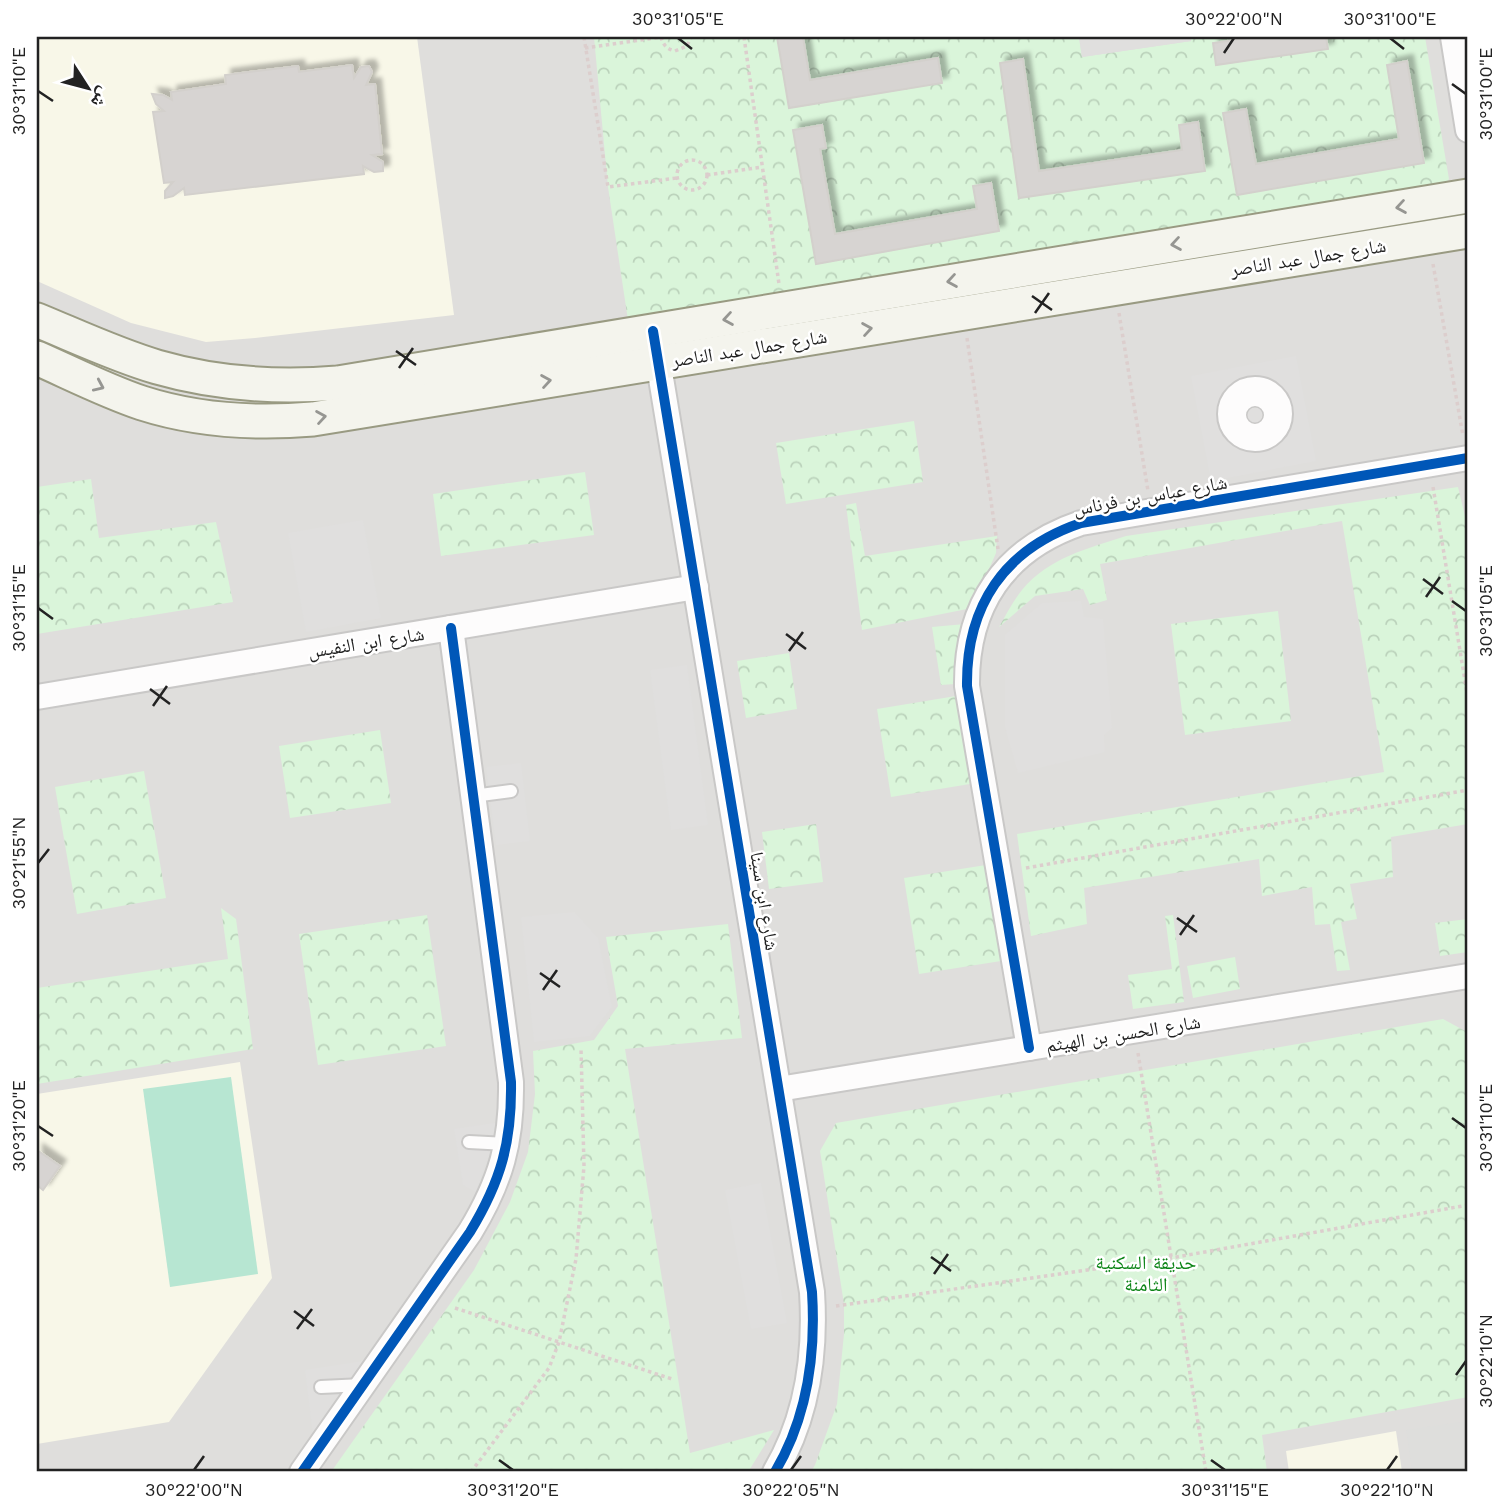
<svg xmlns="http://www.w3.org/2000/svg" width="1505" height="1509" font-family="'Work Sans','Noto Naskh Arabic',sans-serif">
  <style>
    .residential { fill: #dfdedc }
    .education { fill: #f8f7e8 }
    .religious { fill: #dededc }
    .park { fill: url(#park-crowns) }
    .pitch { fill: #b7e6d2 }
    .parking { fill: #e0dfde }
    .building { fill: #d7d4d2; stroke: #d3d0cc; stroke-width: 2; filter: url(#shadow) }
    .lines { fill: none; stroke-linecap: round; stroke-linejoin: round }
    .service-casing { stroke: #c9c8c7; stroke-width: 16 }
    .pedestrian-casing { stroke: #c9c8c7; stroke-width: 21 }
    .minor-casing { stroke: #c9c8c7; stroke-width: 28 }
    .secondary-casing { stroke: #999a82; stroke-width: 37 }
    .path { stroke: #dccecd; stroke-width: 3.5; stroke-dasharray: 3.5 3.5; stroke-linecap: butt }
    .service { stroke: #fdfcfc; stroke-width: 12 }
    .pedestrian { stroke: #fdfcfc; stroke-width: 18 }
    .minor { stroke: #fdfcfc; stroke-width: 24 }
    .secondary { stroke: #f4f4ed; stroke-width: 33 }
    .cycleway-casing { stroke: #fff; stroke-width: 15 }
    .cycleway { stroke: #0057b8; stroke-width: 10 }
    .oneway { stroke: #969692 }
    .ticks { fill: none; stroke: #222; stroke-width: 2.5 }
    .labels { text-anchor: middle; stroke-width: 5; stroke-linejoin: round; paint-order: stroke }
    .street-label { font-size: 19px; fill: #222; stroke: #fff }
    .park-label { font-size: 19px; fill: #0c8416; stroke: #fff }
    .neatline { fill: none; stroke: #222; stroke-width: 2.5 }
    .ticks-label { font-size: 18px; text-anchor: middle; fill: #222 }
  </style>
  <defs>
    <pattern id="park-crowns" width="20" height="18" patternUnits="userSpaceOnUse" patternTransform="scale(1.75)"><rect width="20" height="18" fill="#daf5da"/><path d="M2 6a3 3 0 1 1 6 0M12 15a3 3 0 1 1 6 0" fill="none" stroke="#bbd2bb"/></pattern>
    <filter id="shadow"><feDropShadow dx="6" dy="-6" stdDeviation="2" flood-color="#0004"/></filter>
  </defs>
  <rect width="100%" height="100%" fill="#f0eeeb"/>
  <rect class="residential" x="37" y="37" width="1431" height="1435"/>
  <g class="education">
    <polygon points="37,37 417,37 454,315 255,338 206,342 131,323 37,281"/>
    <polygon points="240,1062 272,1278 169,1422 37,1444 37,1094"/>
    <polygon points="1396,1431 1402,1472 1289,1472 1286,1451"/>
  </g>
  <polygon class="religious" points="1468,1421 1468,1472 1412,1472 1406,1430"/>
  <g class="park">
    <polygon points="594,37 1079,37 1082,57 1191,41 1191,37 1425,37 1449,179 1440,190 629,327 608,187"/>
    <polygon points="914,421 923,482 786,504 776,443"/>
    <polygon points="585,472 594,535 441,556 433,494"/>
    <polygon points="91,479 99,538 216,522 233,602 37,634 37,487"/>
    <path d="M1458 487 1468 529V824L1391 837 1393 877 1350 884 1357 919 1341 922 1350 970 1337 971 1330 924 1315 925 1312 887 1262 896 1259 859 1084 888 1087 924 1031 936 1017 834 1384 772 1342 521 1100 564 1107 600 1090 605 1083 589 1035 596 999 627C1006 615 1013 601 1022 590 1048 558 1089 548 1126 536Z"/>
    <polygon points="856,503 865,556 997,536 996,553 972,608 862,630 846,505"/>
    <polygon points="1278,611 1291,721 1185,735 1171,624"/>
    <polygon points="965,624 956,652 955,684 941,685 932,627"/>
    <polygon points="789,653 797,709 746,718 737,661"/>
    <polygon points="956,696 970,784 891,797 877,709"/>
    <polygon points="380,730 391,803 290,818 279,746"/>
    <polygon points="144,771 166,898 77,914 55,787"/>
    <polygon points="816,824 823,882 769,889 762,832"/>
    <polygon points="986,865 1001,961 919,974 904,878"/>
    <polygon points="221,908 236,919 253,1049 37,1084 37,988 228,959"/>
    <polygon points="427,915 446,1046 318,1065 299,934"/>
    <polygon points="1173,915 1184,1002 1133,1009 1128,975 1172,969 1165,916"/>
    <polygon points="1468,919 1468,952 1440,956 1435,923"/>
    <polygon points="728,924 742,1038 625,1049 690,1453 774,1430 748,1472 331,1472 474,1270 510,1202 528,1152 535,1094 533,1051 594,1040 618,1006 606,937"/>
    <polygon points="1235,957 1240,989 1193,998 1187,966"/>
    <polygon points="1443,1019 1467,1032 1468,1041 1468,1397 1262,1435 1267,1472 811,1472 815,1465 837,1404 844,1334 844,1304 820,1151 836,1123"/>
  </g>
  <polygon class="pitch" points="231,1077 258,1274 170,1287 143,1089"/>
  <g class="parking">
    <polygon points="1079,37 1191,37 1191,41 1082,57"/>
    <polygon points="1296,356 1316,461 1211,481 1191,376"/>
    <polygon points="363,520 381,618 306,632 288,533"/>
    <polygon points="1081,601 1084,617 1103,619 1112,728 1104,735 1105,752 1018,773 1005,727 1005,635 1042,603"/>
    <polygon points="687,665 708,825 671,830 650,670"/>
    <polygon points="521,763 530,841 496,845 486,767"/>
    <polygon points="575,912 598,938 612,1007 590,1036 534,1042 521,917"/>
    <polygon points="501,1122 476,1192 463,1185 454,1129"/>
    <polygon points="761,1183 787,1323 751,1329 725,1190"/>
    <polygon points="370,1360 313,1436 305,1370"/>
  </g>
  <g class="building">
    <polygon points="777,37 803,37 810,80 938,58 942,83 789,108"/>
    <polygon points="1254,37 1326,37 1328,49 1216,65 1213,43"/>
    <polygon points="1023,59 1039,171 1182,150 1179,125 1198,122 1205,171 1019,198 1000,63"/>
    <polygon points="1407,61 1424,163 1237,195 1223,113 1246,109 1256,164 1399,139 1387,65"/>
    <polygon points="352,65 354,78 361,67 369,66 372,72 366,85 375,84 382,154 372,155 383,162 383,171 374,172 363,166 364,174 185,195 184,188 173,196 165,198 165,191 173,182 164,183 153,112 164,111 156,104 152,94 163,95 172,100 171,92 226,84 225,75 298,66 299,72"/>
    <polygon points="822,125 826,148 820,149 835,234 977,209 973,186 991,183 999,231 816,264 793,130"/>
    <polygon points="37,1150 60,1166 43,1190 37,1185"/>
  </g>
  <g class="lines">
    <g class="service-casing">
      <g id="service">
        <circle cx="1255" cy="414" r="31"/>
        <polyline points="473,796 511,791"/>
        <polyline points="469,1142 507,1144"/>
        <polyline points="321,1387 363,1385"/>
      </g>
    </g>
    <g class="pedestrian-casing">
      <circle id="pedestrian" cx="1255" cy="415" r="18"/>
    </g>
    <g class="minor-casing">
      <g id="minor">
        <polyline points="1453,37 1468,130"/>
        <path d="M656 348 812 1292C816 1355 807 1418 775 1472"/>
        <polyline points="37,697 696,587"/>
        <path d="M1029 1048 967 686C966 606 1004 549 1081 523L1468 458"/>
        <polyline points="779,1089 1468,976"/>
        <path d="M302 1472 470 1232C501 1181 512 1142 511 1082L451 628"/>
      </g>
    </g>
    <g class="secondary-casing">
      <g id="secondary">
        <path d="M37 320C76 336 116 355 157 367 216 384 276 388 338 383L1468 196"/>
        <path d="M37 358C71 373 106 391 142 403 198 421 254 424 313 419L1468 231"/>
      </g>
    </g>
    <g class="path">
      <polyline points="584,37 608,187 677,178"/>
      <path d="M661 37C663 45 667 49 675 51L687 46 691 37"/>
      <polyline points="744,37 779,284"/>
      <polyline points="585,48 661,37"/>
      <circle cx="692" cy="175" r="15"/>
      <polyline points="707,175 762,167"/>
      <polyline points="1433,264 1463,436"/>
      <polyline points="1119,313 1148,491"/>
      <polyline points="967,338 998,549"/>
      <polyline points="1433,487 1468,699"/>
      <polyline points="1026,868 1468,790"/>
      <polyline points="1138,1053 1206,1472"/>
      <polyline points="836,1306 1171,1258 1468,1205"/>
      <polyline points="455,1308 672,1379"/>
      <polyline points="471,1472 549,1368 559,1342 576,1259 584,1166 581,1048"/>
    </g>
    <use href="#service" class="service"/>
    <use href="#pedestrian" class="pedestrian"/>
    <use href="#minor" class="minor"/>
    <use href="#secondary" class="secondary"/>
    <g class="cycleway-casing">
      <g id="cycleway">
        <path d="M653 331 812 1292C816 1355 807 1418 775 1472"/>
        <path d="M1029 1048 967 686C966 606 1004 549 1081 523L1468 458"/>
        <path d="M302 1472 470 1232C501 1181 512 1142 511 1082L451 628"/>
      </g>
    </g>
    <use href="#cycleway" class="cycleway"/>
  </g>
  <defs><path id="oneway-chevron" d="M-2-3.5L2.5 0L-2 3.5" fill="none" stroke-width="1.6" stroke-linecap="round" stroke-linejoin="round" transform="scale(1.75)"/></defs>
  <g class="oneway">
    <use href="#oneway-chevron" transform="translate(1401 207) rotate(171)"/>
    <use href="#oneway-chevron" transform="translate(1176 244) rotate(171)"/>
    <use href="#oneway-chevron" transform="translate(952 281) rotate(171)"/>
    <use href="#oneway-chevron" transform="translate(728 319) rotate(171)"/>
    <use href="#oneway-chevron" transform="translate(867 329) rotate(-9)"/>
    <use href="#oneway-chevron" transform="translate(546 381) rotate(-9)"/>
    <use href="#oneway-chevron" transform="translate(99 386) rotate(24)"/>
    <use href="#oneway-chevron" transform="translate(321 417) rotate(-9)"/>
  </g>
  <path class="ticks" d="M678 38 692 49M1390 38 1404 49M1224 53 1234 38M1452 84 1466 94M38 91 53 101M1032 296 1052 310M1035 313 1049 293M396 351 416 365M399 368 413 348M1423 579 1443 594M1426 597 1440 577M1452 601 1466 611M38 608 53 619M786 634 806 649M789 651 803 632M150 689 170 704M153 706 167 686M38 863 49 849M1177 918 1197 932M1180 935 1194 915M540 973 560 987M543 990 557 970M1452 1118 1466 1128M38 1126 53 1136M931 1257 951 1271M934 1274 948 1254M294 1311 314 1326M297 1329 312 1309M1456 1375 1466 1361M499 1460 513 1470M1211 1460 1225 1470M194 1470 204 1456M791 1470 801 1456M1387 1470 1397 1456"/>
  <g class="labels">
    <g class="street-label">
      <text transform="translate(1308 257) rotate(-9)" y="7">شارع جمال عبد الناصر</text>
      <text transform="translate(749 348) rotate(-9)" y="7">شارع جمال عبد الناصر</text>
      <text transform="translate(1150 495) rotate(-10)" y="7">شارع عباس بن فرناس</text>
      <text transform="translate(366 642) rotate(-9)" y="7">شارع ابن النفيس</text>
      <text transform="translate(765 901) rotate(81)" y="7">شارع ابن سينا</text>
      <text transform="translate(1123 1033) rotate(-9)" y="7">شارع الحسن بن الهيثم</text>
    </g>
    <g class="park-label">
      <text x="1146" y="1269">حديقة السكنية<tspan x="1146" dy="22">الثامنة</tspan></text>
    </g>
  </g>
  <rect width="1505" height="1509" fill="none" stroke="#ffffff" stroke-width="77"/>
  <g transform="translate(88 88) rotate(126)" stroke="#ffffff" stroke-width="5" paint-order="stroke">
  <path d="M0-5L12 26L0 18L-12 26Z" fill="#222222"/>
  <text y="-10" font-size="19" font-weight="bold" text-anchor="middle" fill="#222222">ش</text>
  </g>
  <rect x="38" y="38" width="1428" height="1432" class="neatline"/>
  <g class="ticks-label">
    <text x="678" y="25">30°31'05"E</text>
    <text x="1234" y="25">30°22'00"N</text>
    <text x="1390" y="25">30°31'00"E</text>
    <text transform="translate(19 91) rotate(-90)" y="6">30°31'10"E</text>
    <text transform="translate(1486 94) rotate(-90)" y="6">30°31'00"E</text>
    <text transform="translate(19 608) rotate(-90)" y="6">30°31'15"E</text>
    <text transform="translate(1486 611) rotate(-90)" y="6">30°31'05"E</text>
    <text transform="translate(19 863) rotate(-90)" y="6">30°21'55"N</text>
    <text transform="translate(19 1126) rotate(-90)" y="6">30°31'20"E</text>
    <text transform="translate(1486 1128) rotate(-90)" y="6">30°31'10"E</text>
    <text transform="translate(1486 1361) rotate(-90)" y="6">30°22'10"N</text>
    <text x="194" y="1496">30°22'00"N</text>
    <text x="513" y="1496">30°31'20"E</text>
    <text x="791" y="1496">30°22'05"N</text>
    <text x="1225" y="1496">30°31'15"E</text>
    <text x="1387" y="1496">30°22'10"N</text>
  </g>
</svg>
